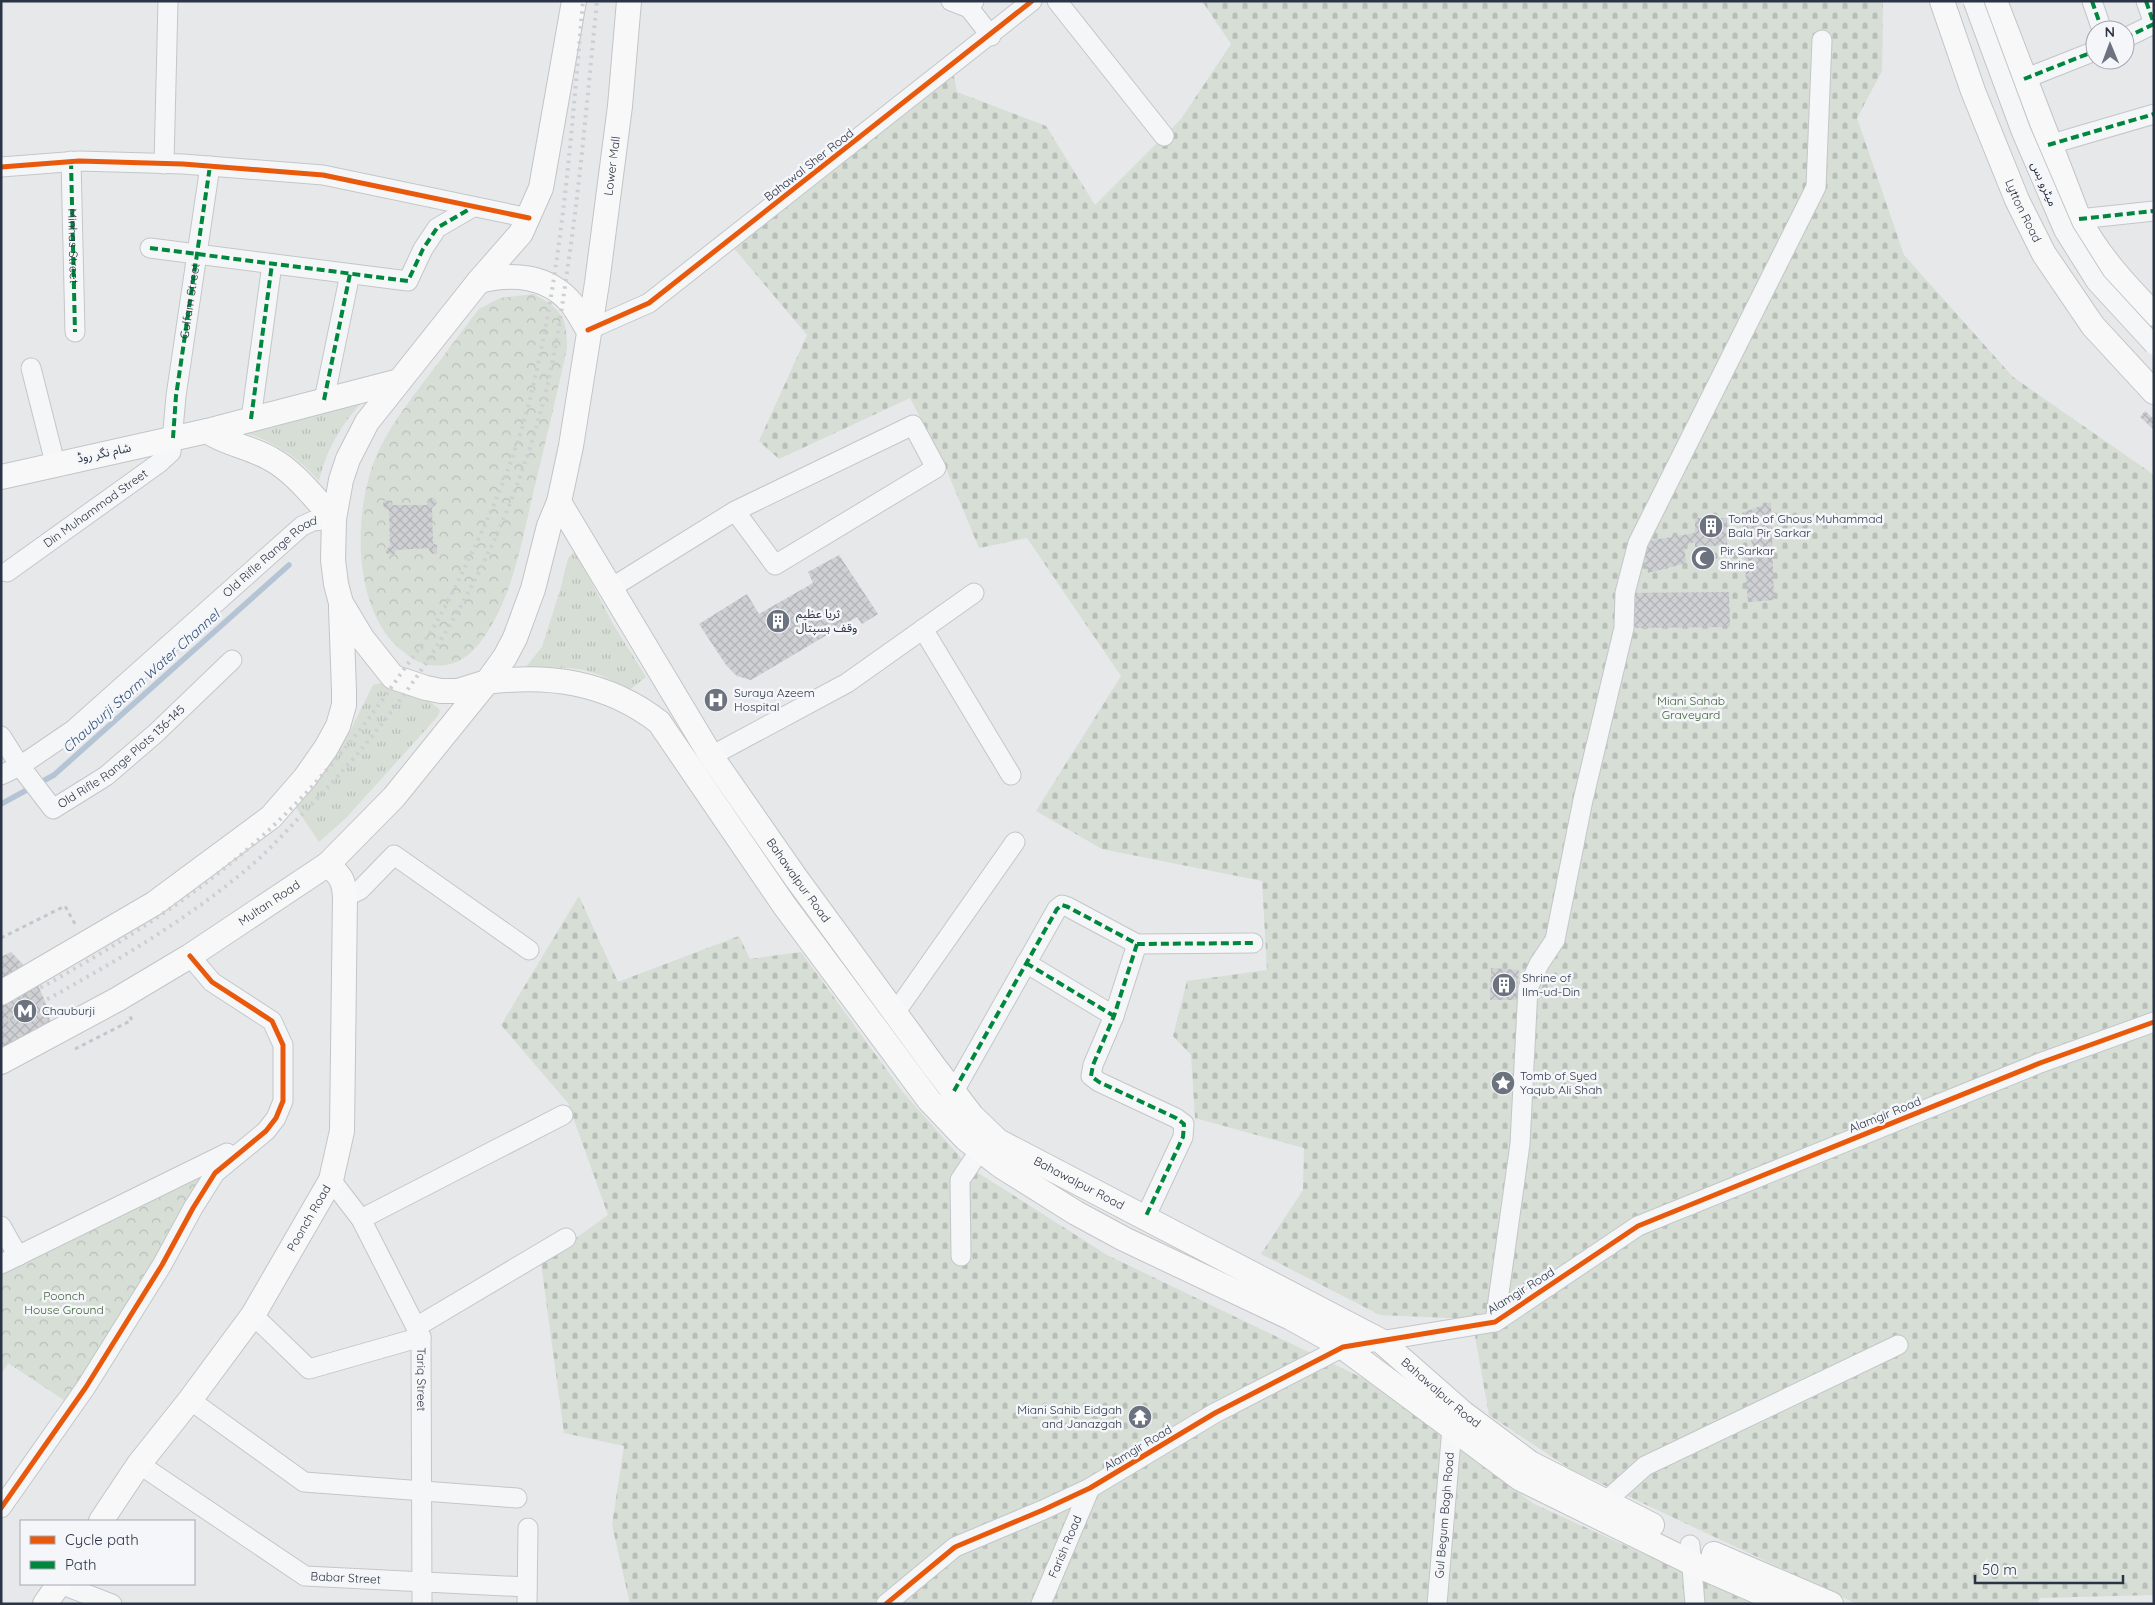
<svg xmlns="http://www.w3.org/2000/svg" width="2155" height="1605" font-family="Quicksand,'Noto Sans Arabic',sans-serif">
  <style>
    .grass { fill: url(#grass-tufts) }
    .forest { fill: url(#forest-crowns) }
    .cemetery { fill: url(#cemetery-stones) }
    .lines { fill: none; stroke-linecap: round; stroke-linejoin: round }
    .stream { stroke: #b4c4d5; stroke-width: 5.5 }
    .building { fill: url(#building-cross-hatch) }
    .minor-casing { stroke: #c4c6c8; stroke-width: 21 }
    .major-casing { stroke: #c2c5c8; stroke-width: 26 }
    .path { stroke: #c5c6ca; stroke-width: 3; stroke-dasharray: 4 4; stroke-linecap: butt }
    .minor { stroke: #f5f6f7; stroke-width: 19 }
    .major { stroke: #f8f8f8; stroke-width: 24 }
    .rail { stroke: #cecfd2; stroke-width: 4; stroke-dasharray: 2.5 5; stroke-linecap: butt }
    .minor-bridge-casing { stroke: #c4c6c8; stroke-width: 21; stroke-linecap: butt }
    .minor-bridge { stroke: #f5f6f7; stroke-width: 19 }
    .quiet { stroke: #00873e; stroke-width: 4; stroke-dasharray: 8 4; stroke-linecap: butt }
    .cycleway-casing { stroke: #f4f6f9; stroke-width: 8 }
    .cycleway { stroke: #e8590c; stroke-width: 5 }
    .labels { text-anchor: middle; stroke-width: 5; stroke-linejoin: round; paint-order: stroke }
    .street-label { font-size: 12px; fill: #2b3445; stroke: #f4f6f9 }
    .poi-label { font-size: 12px; fill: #2b3445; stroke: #f4f6f9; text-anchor: start }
    .park-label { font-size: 12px; fill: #3f6138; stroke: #f4f6f9 }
    .water-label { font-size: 14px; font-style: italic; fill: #34527a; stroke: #f4f6f9 }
  </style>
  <defs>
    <pattern id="grass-tufts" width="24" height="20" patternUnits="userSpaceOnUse" patternTransform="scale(1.25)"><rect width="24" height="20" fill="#d6ded6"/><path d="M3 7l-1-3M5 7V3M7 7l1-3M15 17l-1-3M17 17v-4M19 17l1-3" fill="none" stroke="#b8bfb9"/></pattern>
    <pattern id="forest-crowns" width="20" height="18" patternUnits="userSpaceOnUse" patternTransform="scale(1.25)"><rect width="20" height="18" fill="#d6ded6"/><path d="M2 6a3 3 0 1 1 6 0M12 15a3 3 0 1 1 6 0" fill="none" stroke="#b8bfb9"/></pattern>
    <pattern id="cemetery-stones" width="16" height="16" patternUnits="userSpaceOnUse" patternTransform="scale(1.25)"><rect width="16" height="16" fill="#d6ded6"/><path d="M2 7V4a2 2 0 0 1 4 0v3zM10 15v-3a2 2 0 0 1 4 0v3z" fill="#b8bfb9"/></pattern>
    <pattern id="building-cross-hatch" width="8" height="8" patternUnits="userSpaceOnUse" patternTransform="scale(1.25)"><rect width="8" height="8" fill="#ced0d3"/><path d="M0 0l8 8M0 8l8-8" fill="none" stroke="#b1b3b6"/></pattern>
  </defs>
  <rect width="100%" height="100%" fill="#e6e8ea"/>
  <g class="grass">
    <path d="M368 396C343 421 327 447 319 481 296 454 267 438 233 429Z"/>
    <path d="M575 551 613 624 646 677 628 691C593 665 567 667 525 668L542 647 561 587 568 558Z"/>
    <path d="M381 683C400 688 426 696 440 710L438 716 346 818 319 842 293 803 302 787 349 733 373 685Z"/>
  </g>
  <g class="forest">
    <path d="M534 294C561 310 567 315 567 348 556 398 544 448 532 498 520 549 511 603 478 645 465 661 449 668 430 665 421 664 412 659 405 653 357 618 354 534 368 481 378 441 402 411 426 379 444 355 461 332 479 309L500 298Z"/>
    <polygon points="251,1142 215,1173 73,1406 8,1363 1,1375 1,1264"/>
  </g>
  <g class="cemetery">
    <polygon points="1202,1 1883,1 1882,71 1857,118 1904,255 2013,377 2154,475 2154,1595 2040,1598 2037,1604 1857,1604 1570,1469 1489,1415 1472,1319 1380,1315 1261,1254 1303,1190 1304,1148 1195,1118 1191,1055 1173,1036 1187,981 1267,970 1262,881 1102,849 1036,811 1121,676 1027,538 979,548 945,466 910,398 779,459 759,441 807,335 728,241 952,66 957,92 1046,126 1095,205 1181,119 1231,44"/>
    <polygon points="579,896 618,982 739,936 750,959 801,952 902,1091 969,1167 1107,1255 1373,1383 1534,1504 1754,1604 630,1604 612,1525 624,1446 564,1433 541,1263 608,1215 568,1103 501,1025"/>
  </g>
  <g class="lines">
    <polyline class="stream" points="1,804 54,775 289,565"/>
  </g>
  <g class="building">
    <polygon points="2145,411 2154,419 2154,430 2140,417"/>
    <polygon points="431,498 435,499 437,503 432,508 433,544 437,545 437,553 432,554 428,548 396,550 395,554 387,554 385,551 390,546 389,510 385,509 383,505 384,500 392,501 393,505 427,505"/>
    <polygon points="1771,502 1774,600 1748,602 1744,556 1755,552 1742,513"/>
    <polygon points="1695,518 1727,518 1727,545 1695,547 1695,542 1684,545 1686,563 1648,573 1642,542 1695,533"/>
    <polygon points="839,555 878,614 862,624 857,617 751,680 737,676 726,665 699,624 747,594 759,614 813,583 808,572"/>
    <polygon points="1729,592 1730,627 1624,628 1625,593"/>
    <polygon points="11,952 34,976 47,1006 53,1037 1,1067 1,957"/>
    <polygon points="1491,968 1519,970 1516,1000 1490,1000"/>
  </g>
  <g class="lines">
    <g class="minor-casing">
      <g id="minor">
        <polyline points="951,1 969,8"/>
        <polyline points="974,1 969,8 991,36"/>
        <polyline points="1057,1 1164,136"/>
        <polyline points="2092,1 2102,30"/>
        <polyline points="2146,1 2154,24"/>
        <polyline points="2125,38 2154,24"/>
        <polyline points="2024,79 2095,51"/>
        <polyline points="2048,145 2154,114"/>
        <polyline points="71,161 75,332"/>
        <polyline points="164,164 168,1"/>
        <polyline points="1,167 79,161 183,164 323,175 529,218"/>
        <polyline points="2079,219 2154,211"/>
        <polyline points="150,248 408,281 423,249 437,228 473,207"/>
        <polyline points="588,330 649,303 1032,1"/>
        <polyline points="31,368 55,463"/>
        <polyline points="324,400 350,274"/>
        <polyline points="251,419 272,264"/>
        <path id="s1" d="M7 572 159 463 171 452 176 396 210 166"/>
        <polyline points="611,588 735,511 913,425 936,468 775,565 735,511"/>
        <polyline points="923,629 1011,775"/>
        <path id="s2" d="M1 736 20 766 53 809 106 776 156 733 232 660"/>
        <polyline points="711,756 847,683 974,593"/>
        <path id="s3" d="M1 775 20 766 73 730 302 526 313 521 334 519"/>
        <polyline points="345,897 360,890 394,855 529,950"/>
        <polyline points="1137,944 1114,1016 1093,1065 1091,1076 1099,1082 1176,1118 1184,1124 1183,1137 1145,1218"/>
        <polyline points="1026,963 1114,1016"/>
        <polyline points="895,1013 1015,842"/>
        <polyline points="954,1091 1057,909 1062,905 1068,907 1137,944 1253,943"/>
        <path id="s4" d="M331 1180 361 1219 421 1337 422 1604"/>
        <polyline points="361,1219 563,1115"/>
        <polyline points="1,1226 18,1256"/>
        <polyline points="961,1256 960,1180 980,1150"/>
        <polyline points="1,1264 227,1153"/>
        <polyline points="253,1315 309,1369 421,1337"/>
        <polyline points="1495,1322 1520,1144 1528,988 1539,964 1555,940 1583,800 1624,628 1625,593 1638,543 1816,187 1822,40"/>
        <polyline points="416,1327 566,1238"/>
        <polyline points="190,1400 304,1482 517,1498"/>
        <path id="s5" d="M139 1464 305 1576 527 1587"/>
        <polyline points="1605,1502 1645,1466 1898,1345"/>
        <polyline points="1,1508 86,1387 162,1265 193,1208 215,1173 266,1131 276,1118 283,1101 283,1045 272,1021 212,982 190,956"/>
        <polyline points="1690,1545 1695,1604"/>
        <polyline points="60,1584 112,1604"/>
        <polyline points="527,1604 528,1528"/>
        <polyline points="886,1604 955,1547 1043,1510 1090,1488 1215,1413 1343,1347 1495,1322 1638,1226 2040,1063 2154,1022"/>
        <path id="s6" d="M1041 1604 1090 1488"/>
        <path id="s7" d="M1437 1604 1452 1428"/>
      </g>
    </g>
    <g class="major-casing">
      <g id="major">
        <path id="s8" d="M1942 1 1973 91 2017 200 2044 254 2093 326 2154 392"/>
        <path d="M1995 1 2079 219C2098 255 2125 285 2154 314"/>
        <polyline points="479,281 521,233 541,188 574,1"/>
        <path id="s9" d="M588 330C583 321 578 312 572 304 548 275 512 273 479 281L367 422 348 459 341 480 334 519 333 560 336 584 341 603 362 638 393 677 426 688 441 691H458L487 682 505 657 515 638 533 589 549 526 559 502 571 446 597 283 620 106 629 1"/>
        <path d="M207 431C226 444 250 447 271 459 295 472 315 499 334 519"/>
        <polyline points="1,477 207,431 399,381"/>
        <path id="s10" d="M559 502 711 756 796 878 933 1065 972 1116 998 1141 1381 1341 1463 1413 1530 1463 1652 1525"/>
        <polyline points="1,993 155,903 271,817 305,778 326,748 338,726 344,705 344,691 341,608"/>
        <path id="s11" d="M1 1062 118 999 190 956 328 864 394 797 487 682C550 674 607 682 659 722L784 905 929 1100 966 1139 1001 1166 1076 1213 1124 1239 1291 1318 1343 1347 1521 1479 1692 1563 1786 1604"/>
        <path id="s12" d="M101 1521 139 1464 190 1400 253 1315 331 1180 342 1131 345 897C344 879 340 876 328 864"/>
        <polyline points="1714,1554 1831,1604"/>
        <polyline points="45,1604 59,1584"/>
      </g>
    </g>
    <g class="path">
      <polyline points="1,938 65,906 75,924"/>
      <polyline points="75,1049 132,1020 129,1015"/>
    </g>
    <use href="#minor" class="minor"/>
    <use href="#major" class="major"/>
    <g class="rail">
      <path d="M1 1009C81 967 161 920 231 863 299 808 355 741 404 669 415 654 427 639 436 623 453 593 468 561 483 529 501 490 517 448 528 407 562 274 571 137 583 1"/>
      <path d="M1 1024C86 979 173 931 247 869 269 851 289 828 309 807 419 694 498 565 540 414 554 365 561 315 568 265 581 177 588 89 597 1"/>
    </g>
    <g class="minor-bridge-casing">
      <polyline id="minor-bridge" points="1973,1 2021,131 2064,231 2096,282 2154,345"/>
    </g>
    <use href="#minor-bridge" class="minor-bridge"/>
    <g class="quiet">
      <polyline points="2092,1 2102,30"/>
      <polyline points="2146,1 2154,24"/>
      <polyline points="2125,38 2154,24"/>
      <polyline points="2024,79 2095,51"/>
      <polyline points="2048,145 2154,114"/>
      <path id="s13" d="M71 161 75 332"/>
      <polyline points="2079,219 2154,211"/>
      <polyline points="150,248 408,281 423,249 437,228 473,207"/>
      <polyline points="324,400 350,274"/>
      <polyline points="251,419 272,264"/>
      <path id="s14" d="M173 438 176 396 210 166"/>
      <polyline points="1137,944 1114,1016 1093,1065 1091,1076 1099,1082 1176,1118 1184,1124 1183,1137 1145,1218"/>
      <polyline points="1026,963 1114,1016"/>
      <polyline points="954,1091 1057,909 1062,905 1068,907 1137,944 1253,943"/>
    </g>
    <g class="cycleway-casing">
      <g id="cycleway">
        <polyline points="1,167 79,161 183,164 323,175 529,218"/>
        <polyline points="588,330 649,303 1032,1"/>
        <polyline points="1,1508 86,1387 162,1265 193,1208 215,1173 266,1131 276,1118 283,1101 283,1045 272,1021 212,982 190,956"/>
        <polyline points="886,1604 955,1547 1043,1510 1090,1488 1215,1413 1343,1347 1495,1322 1638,1226 2040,1063 2154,1022"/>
      </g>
    </g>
    <use href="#cycleway" class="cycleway"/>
  </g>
  <defs>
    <g id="building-disc" transform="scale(1.25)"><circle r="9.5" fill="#6c737f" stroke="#f4f6f9"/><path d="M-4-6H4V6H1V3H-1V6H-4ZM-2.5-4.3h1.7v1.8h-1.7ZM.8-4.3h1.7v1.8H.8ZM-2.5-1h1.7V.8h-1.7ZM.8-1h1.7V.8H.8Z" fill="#fff"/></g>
    <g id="mosque-disc" transform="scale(1.25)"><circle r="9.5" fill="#6c737f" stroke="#f4f6f9"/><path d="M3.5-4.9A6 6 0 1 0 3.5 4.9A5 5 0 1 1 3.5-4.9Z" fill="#fff"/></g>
    <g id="hospital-disc" transform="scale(1.25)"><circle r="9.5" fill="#6c737f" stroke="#f4f6f9"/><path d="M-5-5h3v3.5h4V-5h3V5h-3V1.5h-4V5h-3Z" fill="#fff"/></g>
    <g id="metro-disc" transform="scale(1.25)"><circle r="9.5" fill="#6c737f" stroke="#f4f6f9"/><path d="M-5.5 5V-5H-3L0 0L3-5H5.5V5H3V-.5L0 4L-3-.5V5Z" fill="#fff"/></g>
    <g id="sight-disc" transform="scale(1.25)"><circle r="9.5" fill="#6c737f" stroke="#f4f6f9"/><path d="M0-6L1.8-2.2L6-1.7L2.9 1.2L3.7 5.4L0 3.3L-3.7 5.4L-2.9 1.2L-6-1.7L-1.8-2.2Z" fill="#fff"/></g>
    <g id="temple-disc" transform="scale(1.25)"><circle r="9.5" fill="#6c737f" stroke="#f4f6f9"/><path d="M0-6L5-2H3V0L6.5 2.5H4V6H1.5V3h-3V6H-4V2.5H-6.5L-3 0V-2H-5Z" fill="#fff"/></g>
  </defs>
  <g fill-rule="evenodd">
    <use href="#building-disc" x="1711" y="526"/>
    <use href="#mosque-disc" x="1703" y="558"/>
    <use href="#building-disc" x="778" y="621"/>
    <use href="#hospital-disc" x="716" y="700"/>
    <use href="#building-disc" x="1504" y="985"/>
    <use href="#metro-disc" x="25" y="1011"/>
    <use href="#sight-disc" x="1503" y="1083"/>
    <use href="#temple-disc" x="1140" y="1417"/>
  </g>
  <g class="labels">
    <g class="street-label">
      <text transform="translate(809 165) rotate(-38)" y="4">Bahawal Sher Road</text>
      <text dy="4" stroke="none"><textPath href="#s9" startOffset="1224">Lower Mall</textPath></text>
      <text transform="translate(2044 184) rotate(66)" y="4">میٹرو بس</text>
      <text dy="4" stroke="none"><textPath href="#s8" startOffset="225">Lytton Road</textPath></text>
      <text dy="4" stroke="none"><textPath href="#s13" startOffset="85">Minhas Street</textPath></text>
      <text dy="4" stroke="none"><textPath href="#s14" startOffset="138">Gulfam Street</textPath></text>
      <text transform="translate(104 453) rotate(-12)" y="4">شام نگر روڈ</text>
      <text dy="4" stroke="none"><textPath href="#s1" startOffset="109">Din Muhammad Street</textPath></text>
      <text dy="4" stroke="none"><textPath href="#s3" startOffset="348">Old Rifle Range Road</textPath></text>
      <text dy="4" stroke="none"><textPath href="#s2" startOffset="176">Old Rifle Range Plots 136-145</textPath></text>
      <text dy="4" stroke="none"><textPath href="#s10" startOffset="448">Bahawalpur Road</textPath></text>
      <text dy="4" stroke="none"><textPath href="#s11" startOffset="312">Multan Road</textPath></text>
      <text transform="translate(1885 1115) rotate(-22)" y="4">Alamgir Road</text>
      <text dy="4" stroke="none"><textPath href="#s10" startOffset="868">Bahawalpur Road</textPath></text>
      <text dy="4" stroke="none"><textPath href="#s12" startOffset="368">Poonch Road</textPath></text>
      <text transform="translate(1521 1291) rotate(-32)" y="4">Alamgir Road</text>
      <text dy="4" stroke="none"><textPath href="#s4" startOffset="224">Tariq Street</textPath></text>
      <text dy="4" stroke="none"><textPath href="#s10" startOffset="1288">Bahawalpur Road</textPath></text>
      <text transform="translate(1138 1448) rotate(-31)" y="4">Alamgir Road</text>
      <text dy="4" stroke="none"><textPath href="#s7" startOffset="89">Gul Begum Bagh Road</textPath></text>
      <text dy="4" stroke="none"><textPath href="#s6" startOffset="62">Farish Road</textPath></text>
      <text dy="4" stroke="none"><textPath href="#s5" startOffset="241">Babar Street</textPath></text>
    </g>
    <g class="poi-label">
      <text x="1728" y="523">Tomb of Ghous Muhammad<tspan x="1728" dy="14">Bala Pir Sarkar</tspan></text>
      <text x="1720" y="555">Pir Sarkar<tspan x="1720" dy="14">Shrine</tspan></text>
      <text x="796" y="618">ثریا عظیم<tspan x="796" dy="14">وقف ہسپتال</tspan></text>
      <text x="734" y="697">Suraya Azeem<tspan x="734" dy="14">Hospital</tspan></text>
      <text x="1522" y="982">Shrine of<tspan x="1522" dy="14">Ilm-ud-Din</tspan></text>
      <text x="42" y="1015">Chauburji</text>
      <text x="1520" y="1080">Tomb of Syed<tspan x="1520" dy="14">Yaqub Ali Shah</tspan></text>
      <text x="1122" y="1414" text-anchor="end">Miani Sahib Eidgah<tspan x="1122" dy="14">and Janazgah</tspan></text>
    </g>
    <g class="park-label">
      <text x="1691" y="705">Miani Sahab<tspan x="1691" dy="14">Graveyard</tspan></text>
      <text x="64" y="1300">Poonch<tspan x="64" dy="14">House Ground</tspan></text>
    </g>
    <g class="water-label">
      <text transform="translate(141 681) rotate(-42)" y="5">Chauburji Storm Water Channel</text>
    </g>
  </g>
  <rect width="2155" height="1605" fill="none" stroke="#2b3445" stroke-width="5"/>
  <rect x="20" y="1520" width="175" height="65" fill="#f4f6f9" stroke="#a4a8b1"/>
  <rect x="30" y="1536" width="25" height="8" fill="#e8590c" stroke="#a4a8b1"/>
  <text x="65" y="1545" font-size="15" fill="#2b3445">Cycle path</text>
  <rect x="30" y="1561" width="25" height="8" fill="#00873e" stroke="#a4a8b1"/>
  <text x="65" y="1570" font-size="15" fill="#2b3445">Path</text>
  <g transform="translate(2110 45) rotate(359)"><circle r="24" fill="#f4f6f9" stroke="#a4a8b1"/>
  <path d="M0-4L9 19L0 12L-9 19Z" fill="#6c737f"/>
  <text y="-8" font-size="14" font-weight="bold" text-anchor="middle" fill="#2b3445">N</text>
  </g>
  <path d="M1975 1575v8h148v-8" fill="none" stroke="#2b3445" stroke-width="2.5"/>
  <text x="1982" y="1575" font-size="15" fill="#2b3445" stroke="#f4f6f9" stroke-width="4" paint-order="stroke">50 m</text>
</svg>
